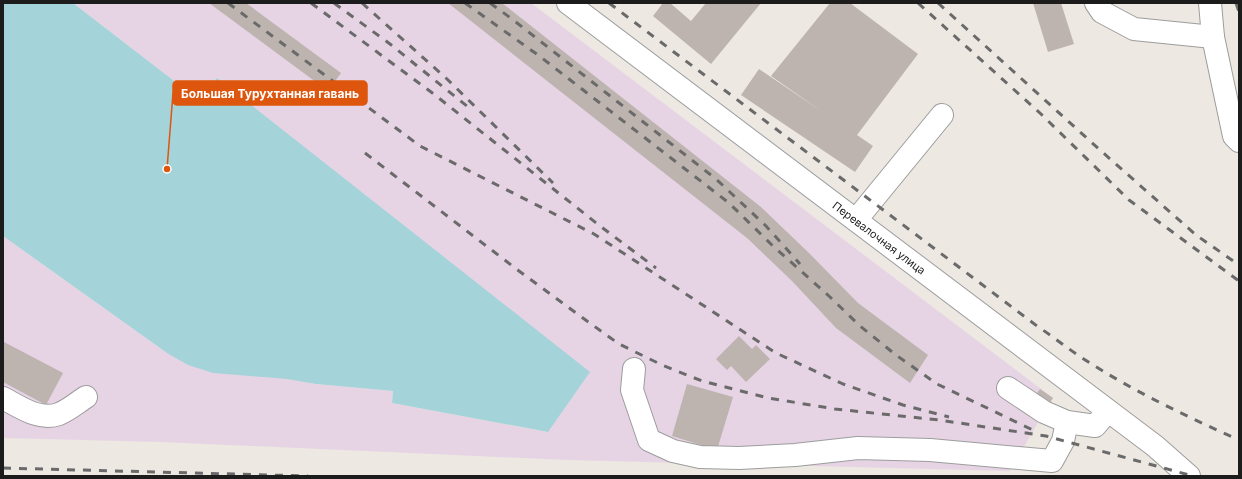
<svg xmlns="http://www.w3.org/2000/svg" width="1242" height="479" font-family="Inter,sans-serif">
  <style>
    .industrial { fill: #e6d4e5 }
    .water { fill: #a4d4d9 }
    .building { fill: #bdb3af }
    .lines { fill: none; stroke-linecap: round; stroke-linejoin: round }
    .minor-casing { stroke: #9d9d9d; stroke-width: 24 }
    .minor { stroke: #fff; stroke-width: 22 }
    .rail { stroke: #6a6a6a; stroke-width: 3; stroke-dasharray: 8 8; stroke-linecap: butt }
    .labels { text-anchor: middle; stroke-width: 3; stroke-linejoin: round; paint-order: stroke }
    .street-label { font-size: 11px; fill: #1c1c1c; stroke: #fff }
    .leader { fill: none; stroke: #de560d; stroke-width: 1.5 }
    .callout-dot { fill: #de560d; stroke: #fff; stroke-width: 1.5 }
    .callout { fill: #de560d; stroke: #de560d; stroke-width: 1.5 }
    .callout-label { font-size: 12px; text-anchor: middle; font-weight: bold; fill: #fff }
  </style>
  <rect width="100%" height="100%" fill="#ede8e2"/>
  <polygon class="industrial" points="73,3 531,3 1053,398 1044,412 1010,471 568,460 161,442 3,438 3,236 167,353 316,384 393,391 392,403 547,432 217,78 201,102"/>
  <polygon class="water" points="3,3 73,3 200,101 217,78 590,372 548,432 392,403 393,391 316,384 287,379 213,373 188,365 167,353 3,236"/>
  <g class="building">
    <polygon points="209,3 246,3 341,73 328,91"/>
    <polygon points="448,3 502,3 761,207 810,254 858,303 928,355 910,383 836,328 792,281 747,238"/>
    <polygon points="663,3 670,3 691,21 706,3 761,3 711,64 653,16"/>
    <polygon points="830,3 850,3 918,54 857,135 873,146 855,172 741,95 759,69 824,113 771,76"/>
    <polygon points="1033,3 1061,3 1074,44 1048,52"/>
    <polygon points="739,336 752,349 756,345 770,359 746,382 731,366 727,370 716,359"/>
    <polygon points="4,342 63,373 46,405 3,382 3,344"/>
    <polygon points="687,384 733,397 717,450 672,436"/>
    <polygon points="1040,389 1053,398 1048,406 1035,396"/>
  </g>
  <g class="lines">
    <g class="minor-casing">
      <g id="minor">
        <polyline points="568,3 1155,446 1189,476"/>
        <polyline points="1096,3 1102,12 1134,29 1213,37"/>
        <polyline points="1210,3 1213,37 1234,136 1239,141"/>
        <polyline points="856,220 942,115"/>
        <polyline points="634,369 632,390 649,440 673,451 700,457 739,458 795,455 858,448 930,450 1052,461 1063,441 1067,422"/>
        <polyline points="1008,388 1044,412 1067,422 1095,426 1108,411"/>
        <path d="M3 398C20 407 39 421 59 414 69 410 78 402 86 397"/>
      </g>
    </g>
    <use href="#minor" class="minor"/>
    <g class="rail">
      <polyline points="228,3 420,146 594,234 776,353 843,384 903,405 949,417"/>
      <polyline points="311,3 435,95 600,226 656,268"/>
      <polyline points="334,3 390,44 468,107"/>
      <polyline points="362,3 447,79 553,183"/>
      <polyline points="465,3 538,55 729,203 773,246 830,297 860,326 896,355 937,384 1037,432"/>
      <polyline points="490,3 512,19 716,179 766,226 800,264"/>
      <path d="M609 3 1037 326C1055 338 1072 352 1090 363 1137 393 1188 417 1239 440"/>
      <polyline points="918,3 1041,114 1129,200 1239,281"/>
      <polyline points="938,3 1100,150 1196,235 1239,265"/>
      <polyline points="1236,3 1239,12"/>
      <polyline points="365,153 519,271 587,321 619,344 662,365 702,381 768,398 835,409 939,420 1046,436 1193,476"/>
      <polyline points="3,468 308,476"/>
    </g>
  </g>
  <g class="labels">
    <g class="street-label">
      <text transform="translate(879 238) rotate(37)" y="4">Перевалочная улица</text>
    </g>
  </g>
  <path class="leader" d="M167 169L173 93"/>
  <circle class="callout-dot" cx="167" cy="169" r="4"/>
  <rect class="callout" x="173" y="81" width="194" height="24" rx="4"/>
  <g class="callout-label">
    <text x="270" y="98">Большая Турухтанная гавань</text>
  </g>
  <rect width="1242" height="479" fill="none" stroke="#1c1c1c" stroke-width="8"/>
</svg>
